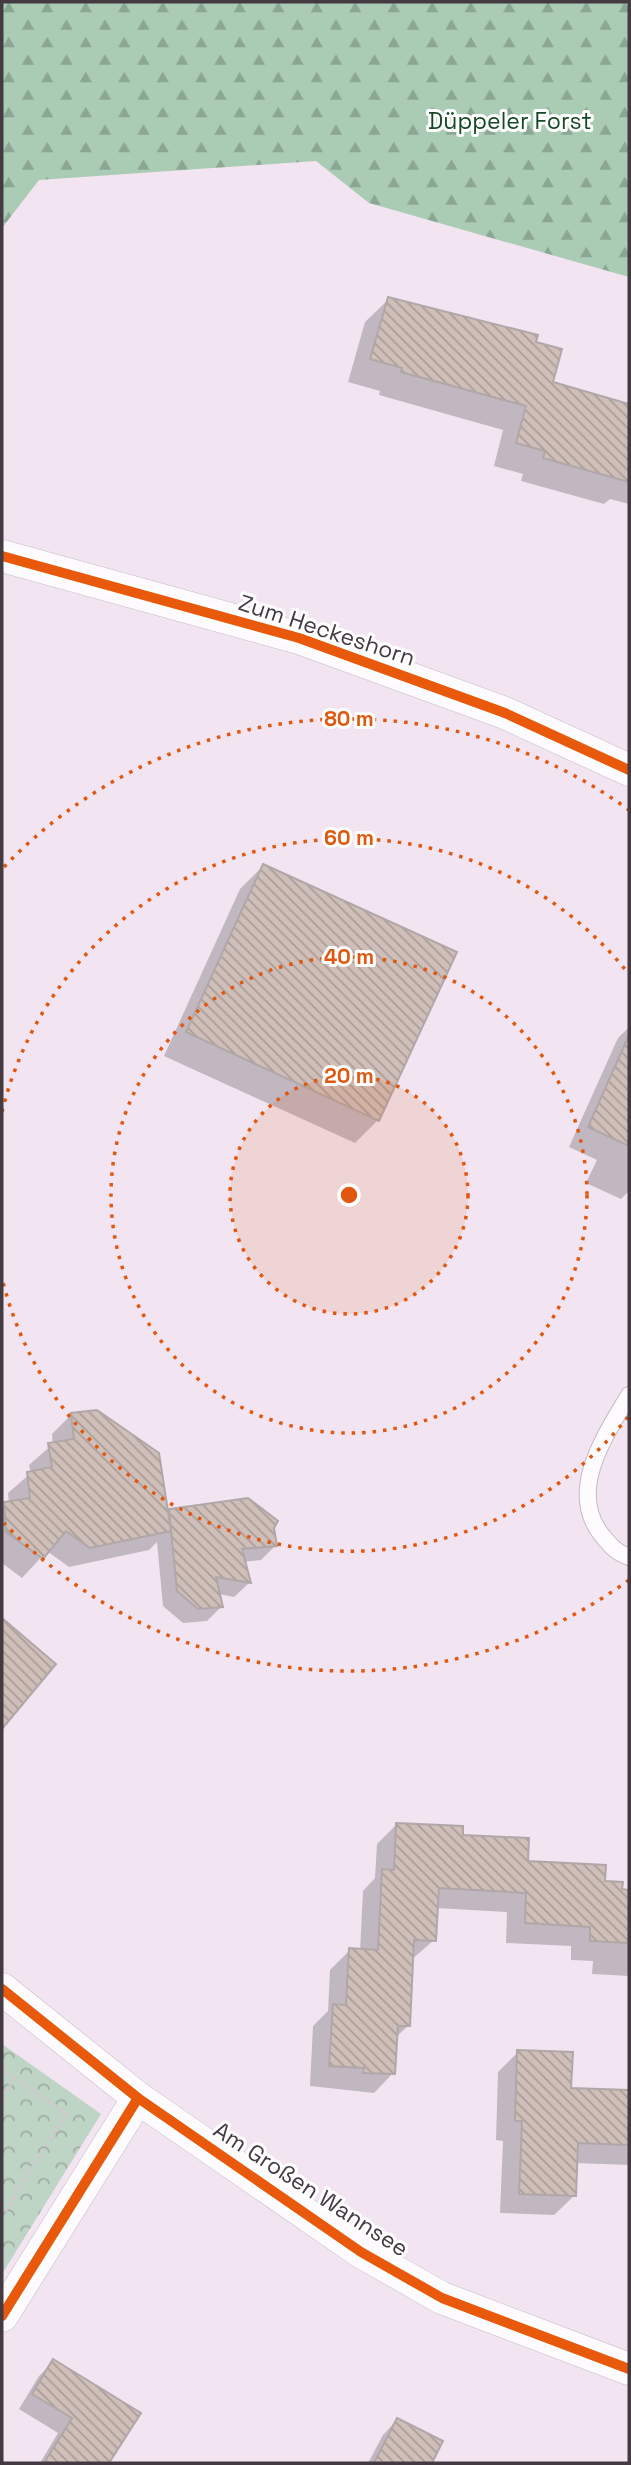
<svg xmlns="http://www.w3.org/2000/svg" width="631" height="2465" font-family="'Space Grotesk',sans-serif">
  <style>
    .forest { fill: url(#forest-firs) }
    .park { fill: url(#park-crowns) }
    .shadow { fill: #0003 }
    .building { fill: url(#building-back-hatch); stroke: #b1a7a9; stroke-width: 2 }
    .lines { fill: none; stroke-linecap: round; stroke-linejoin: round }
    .lane-casing { stroke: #c5bbc4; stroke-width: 18 }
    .street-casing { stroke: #c5bbc4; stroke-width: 33 }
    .path { stroke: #cec9ce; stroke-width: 4.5; stroke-dasharray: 3.5 3.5; stroke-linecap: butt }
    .lane { stroke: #fdfbfd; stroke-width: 16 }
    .street { stroke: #fdfbfd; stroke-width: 32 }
    .cycleway-casing { stroke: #fff; stroke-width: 15 }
    .cycleway { stroke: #e8590c; stroke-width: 10 }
    .ring { fill: none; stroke: #e0570f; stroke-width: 3.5; stroke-dasharray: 3.5 7 }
    .labels { text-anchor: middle; stroke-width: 6; stroke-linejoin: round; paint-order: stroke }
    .park-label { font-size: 23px; fill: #154926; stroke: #fff }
    .street-label { font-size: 23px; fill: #433a42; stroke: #fff }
    .centre { fill: #e0570f; stroke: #fff; stroke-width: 3.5 }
    .ring-label { font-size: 21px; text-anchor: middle; font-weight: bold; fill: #e0570f; stroke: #fff; stroke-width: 6; stroke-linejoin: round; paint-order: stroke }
  </style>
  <defs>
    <pattern id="forest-firs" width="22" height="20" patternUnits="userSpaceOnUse" patternTransform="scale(1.75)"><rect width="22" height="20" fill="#aacbb4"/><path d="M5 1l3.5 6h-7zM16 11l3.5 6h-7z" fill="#8ca694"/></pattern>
    <pattern id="park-crowns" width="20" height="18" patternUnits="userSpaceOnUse" patternTransform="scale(1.75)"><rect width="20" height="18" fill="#bed4c4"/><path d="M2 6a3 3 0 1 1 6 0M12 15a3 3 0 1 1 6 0" fill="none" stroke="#9cada1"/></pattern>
    <pattern id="building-back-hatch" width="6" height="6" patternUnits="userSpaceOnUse" patternTransform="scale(1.75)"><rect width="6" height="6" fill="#d0bfb9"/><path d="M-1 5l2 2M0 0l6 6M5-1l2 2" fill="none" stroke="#aa9c98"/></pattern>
  </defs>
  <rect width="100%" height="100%" fill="#f2e5f1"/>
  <polygon class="forest" points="2,2 629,2 629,277 369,203 316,161 39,180 2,228"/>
  <polygon class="park" points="2,2044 101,2114 2,2274"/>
  <g class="shadow">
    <polygon points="389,299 533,343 551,384 629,406 629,504 610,499 604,504 521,481 523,474 494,466 503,430 379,395 380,391 348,382 365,322"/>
    <polygon points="263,866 378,1120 355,1143 164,1056 240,889"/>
    <polygon points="629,1027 629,1191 621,1199 586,1183 597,1160 569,1147 618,1038"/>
    <polygon points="71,1415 167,1514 170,1510 272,1527 275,1546 261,1560 243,1562 249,1583 234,1597 219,1594 221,1607 207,1621 183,1623 163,1606 157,1542 149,1550 69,1567 47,1551 22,1578 2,1563 2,1507 9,1503 8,1493 31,1473 29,1465 53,1444 52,1434"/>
    <polygon points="2,1620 54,1664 2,1726"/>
    <polygon points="397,1824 461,1836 526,1863 629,1891 629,1976 592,1974 593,1961 571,1960 571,1946 506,1943 507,1912 436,1908 434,1940 411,1960 408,2026 395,2038 393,2073 374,2093 310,2086 313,2026 328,2011 330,1970 350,1950 360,1951 363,1891 375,1878 377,1844"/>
    <polygon points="518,2052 569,2090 629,2092 629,2165 575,2163 574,2196 554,2215 500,2213 503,2141 496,2140 498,2072"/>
    <polygon points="54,2361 108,2462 107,2463 40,2463 58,2433 19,2409 39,2376"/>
    <polygon points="397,2420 441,2442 430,2463 368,2463 383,2435"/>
  </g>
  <g class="building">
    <polygon points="388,297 538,335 536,342 562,349 553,382 629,404 629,482 543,458 545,451 516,443 526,406 401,372 402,368 370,359"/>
    <polygon points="263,864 457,952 379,1121 186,1032"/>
    <polygon points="629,1035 629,1146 588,1127"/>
    <polygon points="97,1410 159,1453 171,1531 90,1548 66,1531 43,1559 6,1532 4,1502 30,1498 27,1472 52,1467 48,1443 74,1439 71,1413"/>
    <polygon points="248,1498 278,1521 274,1528 277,1546 242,1549 251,1583 216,1577 223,1607 198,1609 177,1591 169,1509"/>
    <polygon points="2,1618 56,1664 2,1729"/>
    <polygon points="396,1823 463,1826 463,1835 529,1838 528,1861 606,1865 605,1881 623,1882 622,1889 629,1890 629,1943 590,1941 590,1927 525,1923 526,1893 439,1888 436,1941 414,1940 410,2026 398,2026 395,2074 363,2073 364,2068 329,2066 333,2004 346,2005 349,1948 378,1950 382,1869 394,1870"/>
    <polygon points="517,2050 573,2052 571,2088 629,2090 629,2145 578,2143 576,2196 519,2194 522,2121 515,2121"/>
    <polygon points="53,2359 141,2413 109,2463 44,2463 72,2418 32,2394"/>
    <polygon points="397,2418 443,2441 432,2463 374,2463"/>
  </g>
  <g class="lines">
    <g class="lane-casing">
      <path id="lane" d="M629 1395C606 1434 567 1490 601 1534 610 1545 615 1552 629 1557"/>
    </g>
    <g class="street-casing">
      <g id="street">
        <polyline points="2,556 299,638 505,713 629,770"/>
        <polyline points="2,1989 138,2098 361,2252 442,2298 629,2369"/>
        <polyline points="2,2316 138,2098"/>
      </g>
    </g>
    <g class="path">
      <polyline points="2,2070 66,2114 2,2215"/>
      <polyline points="2,2097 14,2079"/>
    </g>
    <use href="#lane" class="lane"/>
    <use href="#street" class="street"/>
    <g class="cycleway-casing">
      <g id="cycleway">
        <polyline points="2,556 299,638 505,713 629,770"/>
        <polyline points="2,1989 138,2098 361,2252 442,2298 629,2369"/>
        <polyline points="2,2316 138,2098"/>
      </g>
    </g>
    <use href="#cycleway" class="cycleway"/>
  </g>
  <circle cx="349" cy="1195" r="119" fill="#e0570f" fill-opacity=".12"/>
  <g class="ring">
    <circle cx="349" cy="1195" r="119"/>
    <circle cx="349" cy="1195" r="238"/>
    <path d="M628 1417A357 357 0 0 1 2 1278M2 1112A357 357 0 0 1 628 973"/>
    <path d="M629 1580A476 476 0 0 1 4 1523M4 867A476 476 0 0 1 629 810"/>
  </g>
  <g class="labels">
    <g class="park-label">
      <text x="510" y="129">Düppeler Forst</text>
    </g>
    <g class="street-label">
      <text transform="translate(327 630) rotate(18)" y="8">Zum Heckeshorn</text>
      <text transform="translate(311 2189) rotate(33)" y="8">Am Großen Wannsee</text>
    </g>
  </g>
  <circle cx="349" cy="1195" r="10" class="centre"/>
  <g class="ring-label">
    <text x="349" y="726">80 m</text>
    <text x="349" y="845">60 m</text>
    <text x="349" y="964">40 m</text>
    <text x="349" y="1083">20 m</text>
  </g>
  <rect width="631" height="2465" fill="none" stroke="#433a42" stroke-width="7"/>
</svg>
